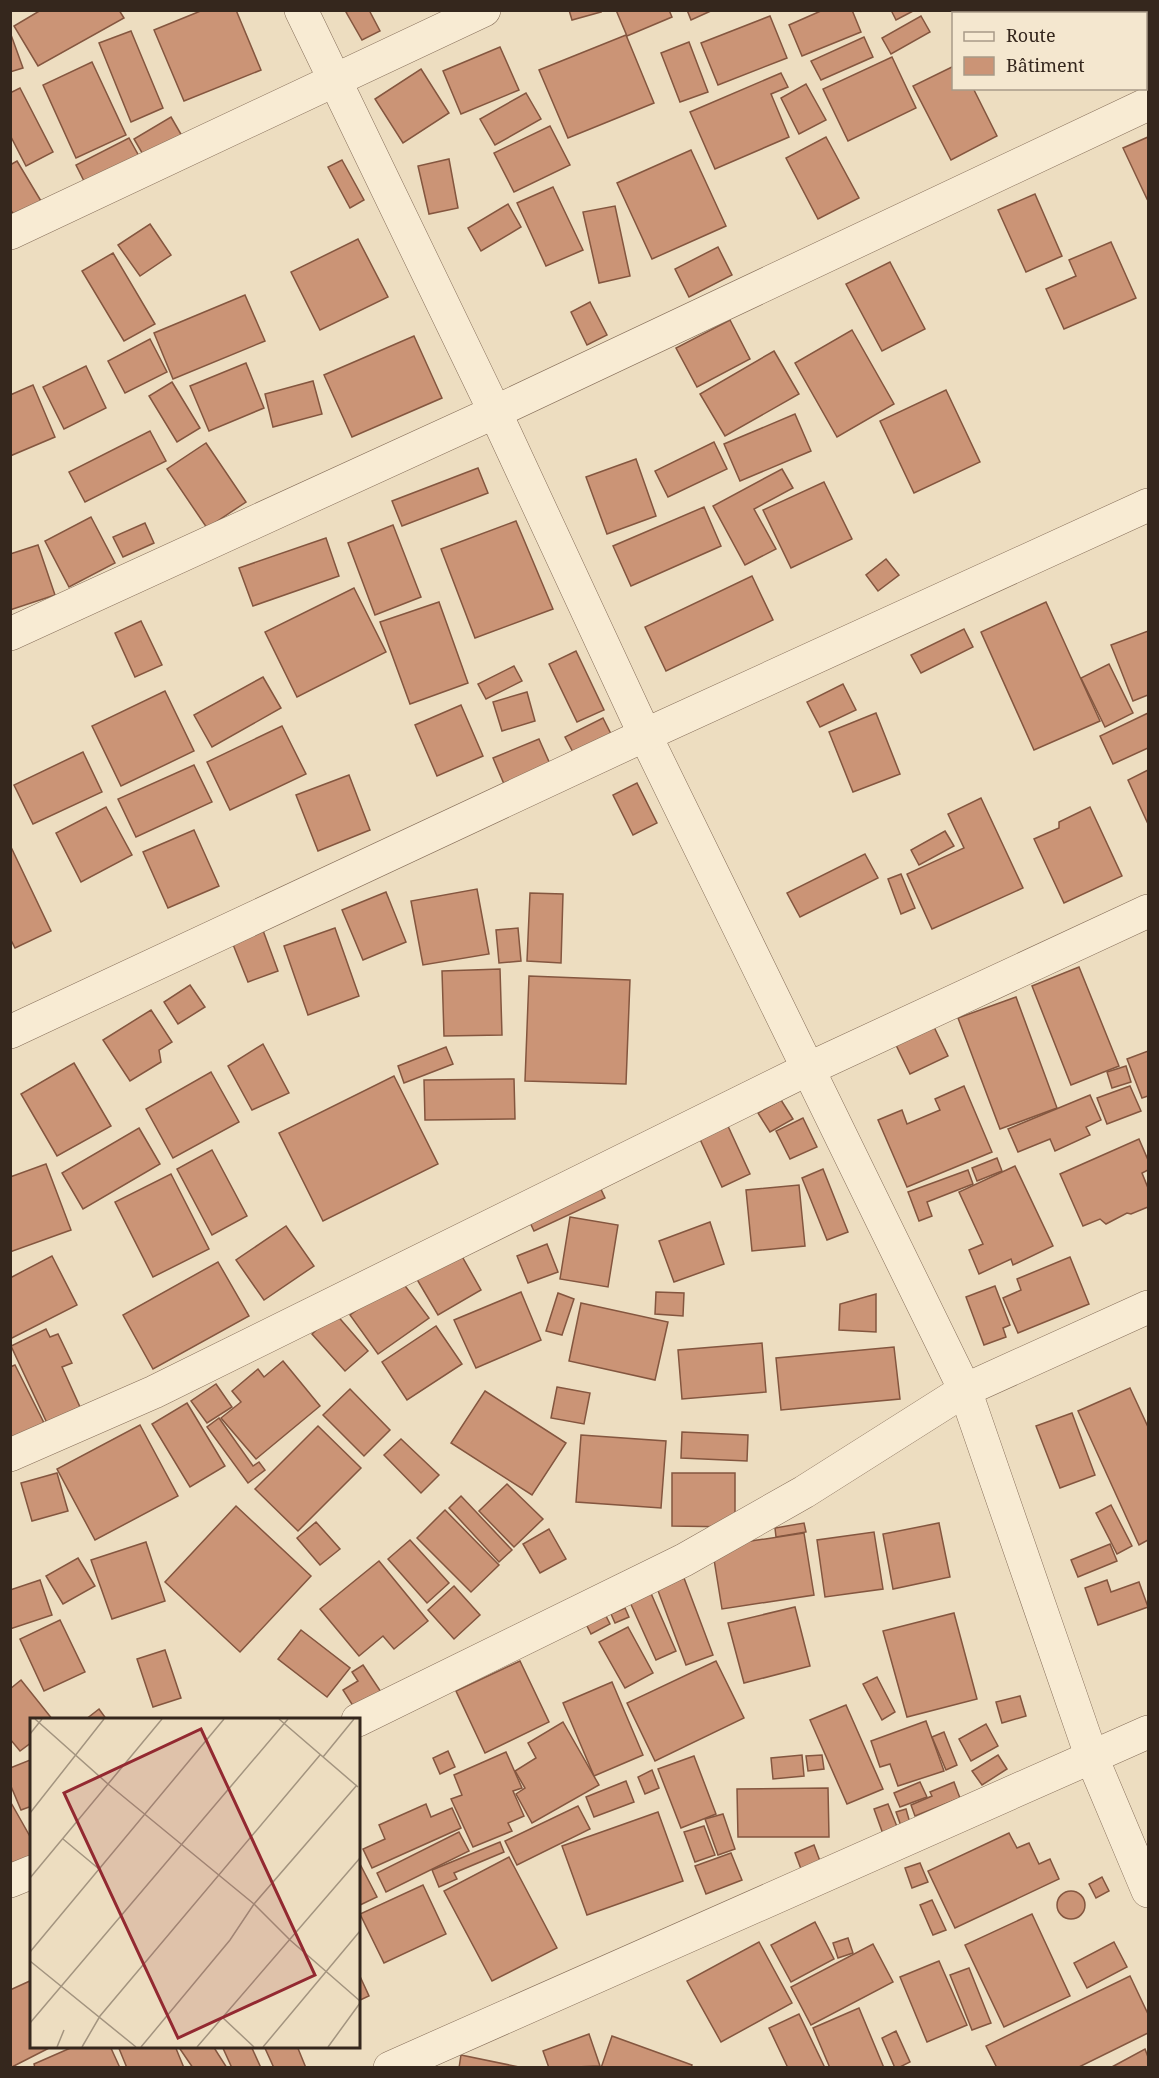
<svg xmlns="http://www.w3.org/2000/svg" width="1159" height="2078" font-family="'Noto Serif',serif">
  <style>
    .building { fill: #cb9476; stroke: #84563f; stroke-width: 1.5 }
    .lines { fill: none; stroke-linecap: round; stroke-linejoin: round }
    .minor-casing { stroke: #856d58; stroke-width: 34 }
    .minor { stroke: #f8ebd3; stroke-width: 33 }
    .inset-road { fill: none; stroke: #a3947f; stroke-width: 1.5 }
    .view { fill: #932931; fill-opacity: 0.15; stroke: #932931; stroke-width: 3 }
    .inset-edge { fill: none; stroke: #35271d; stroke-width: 3 }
  </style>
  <rect width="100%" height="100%" fill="#edddc0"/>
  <g class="building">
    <polygon points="41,10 119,10 124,18 38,66 14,26"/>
    <polygon points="203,10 236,10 261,70 184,101 154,30"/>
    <polygon points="350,10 369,10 380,31 362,40 346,12"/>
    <polygon points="569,10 600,10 601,12 572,20"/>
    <polygon points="616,10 669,10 672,17 627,36"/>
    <polygon points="687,10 713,10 691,20"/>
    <polygon points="823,10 852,10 861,32 802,56 789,25"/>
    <polygon points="891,10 915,10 896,20"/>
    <polygon points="989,10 1052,10 1053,14 987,14"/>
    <polygon points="770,16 787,58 718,85 701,43"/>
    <polygon points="921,16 930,32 891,54 882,38"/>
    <polygon points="131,31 163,108 131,122 99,43"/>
    <polygon points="10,32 23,68 10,72"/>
    <polygon points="626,35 654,103 568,138 539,70"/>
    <polygon points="864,37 873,57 821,80 811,61"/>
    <polygon points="689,42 708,92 680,102 661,53"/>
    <polygon points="500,47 519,90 461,114 443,71"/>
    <polygon points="892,57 916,108 848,141 823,89"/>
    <polygon points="92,62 126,135 76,158 43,85"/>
    <polygon points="954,66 954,88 973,88 997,136 951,160 913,86"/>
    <polygon points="421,69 449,113 403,143 375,99"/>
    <polygon points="781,73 788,87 771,94 789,137 715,169 690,112"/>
    <polygon points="806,84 826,120 799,134 781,98"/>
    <polygon points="20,88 53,152 26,166 10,135 10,93"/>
    <polygon points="526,93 541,119 495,145 480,119"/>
    <polygon points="171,117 182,136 145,158 134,139"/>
    <polygon points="550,126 570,165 514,192 494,153"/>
    <polygon points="826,137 859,198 818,219 786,158"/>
    <polygon points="1148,137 1148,198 1147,199 1123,148"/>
    <polygon points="129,138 140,158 86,185 76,165"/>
    <polygon points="691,150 726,226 652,259 617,183"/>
    <polygon points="449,159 458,208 429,214 418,166"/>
    <polygon points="342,160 364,200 350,208 328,167"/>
    <polygon points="17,161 41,201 15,217 10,209 10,165"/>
    <polygon points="553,187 583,250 546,266 517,203"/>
    <polygon points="1035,194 1062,256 1026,272 998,210"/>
    <polygon points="508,204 521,227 481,251 468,228"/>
    <polygon points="615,206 630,276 599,283 583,212"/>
    <polygon points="150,224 171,255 140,276 118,245"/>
    <polygon points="358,239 388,297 320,330 291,272"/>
    <polygon points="1111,242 1136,298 1064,329 1046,289 1076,276 1069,260"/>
    <polygon points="718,247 732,275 689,297 675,269"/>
    <polygon points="113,253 155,324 124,341 82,271"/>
    <polygon points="890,262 925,329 882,351 846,284"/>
    <polygon points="245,295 265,341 173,379 154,333"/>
    <polygon points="590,302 607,335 587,345 571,312"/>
    <polygon points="730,320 750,359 697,387 676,348"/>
    <polygon points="852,330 894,404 837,437 795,363"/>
    <polygon points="414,336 442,398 352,437 324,375"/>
    <polygon points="150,339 167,372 125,393 108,361"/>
    <polygon points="774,351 799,394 725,436 700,394"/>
    <polygon points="246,363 264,408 209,431 190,386"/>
    <polygon points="86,366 106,408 64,429 43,387"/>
    <polygon points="313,381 322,414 273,427 265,394"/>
    <polygon points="172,382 200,428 177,442 149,396"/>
    <polygon points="33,385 55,437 10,456 10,395"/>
    <polygon points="946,390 980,462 914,493 880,421"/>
    <polygon points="795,414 811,451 740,481 724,444"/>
    <polygon points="150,431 166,461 85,502 69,472"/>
    <polygon points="714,442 727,469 668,497 655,471"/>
    <polygon points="206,443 246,502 207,528 167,469"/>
    <polygon points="636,459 656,516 607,534 586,477"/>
    <polygon points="478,468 488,493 402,526 392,501"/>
    <polygon points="782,469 793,488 754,509 776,549 745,565 713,506"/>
    <polygon points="824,482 852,539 791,568 763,510"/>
    <polygon points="704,507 721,546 631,586 613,546"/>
    <polygon points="91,517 115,563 69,587 45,541"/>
    <polygon points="516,521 553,609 475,638 441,549"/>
    <polygon points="145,523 154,543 123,557 113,537"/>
    <polygon points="393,525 421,597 375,615 348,543"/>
    <polygon points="326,538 339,576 253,606 239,568"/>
    <polygon points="38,545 55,595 10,610 10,554"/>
    <polygon points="886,559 899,575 878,591 866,575"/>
    <polygon points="752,576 773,620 666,671 645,627"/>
    <polygon points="354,588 386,652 297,697 265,632"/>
    <polygon points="439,602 468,683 410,704 380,622"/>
    <polygon points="1046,602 1100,721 1034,750 981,632"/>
    <polygon points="141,621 162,665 135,677 115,633"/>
    <polygon points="964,629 973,647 921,673 911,655"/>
    <polygon points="1148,631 1148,695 1133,701 1111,645"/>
    <polygon points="576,651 604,710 577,722 549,664"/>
    <polygon points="1109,664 1133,713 1105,727 1081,678"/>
    <polygon points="514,666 522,681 486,699 478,684"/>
    <polygon points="263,677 281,708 212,747 194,715"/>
    <polygon points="843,684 856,710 820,727 807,702"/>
    <polygon points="165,691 194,751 121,786 92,726"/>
    <polygon points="527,692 535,721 502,731 493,702"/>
    <polygon points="461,705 483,756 437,776 415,725"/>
    <polygon points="876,713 900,774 853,792 829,732"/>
    <polygon points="1148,713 1148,748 1113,764 1100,736"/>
    <polygon points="603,718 612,736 575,756 565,737"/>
    <polygon points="282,726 306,774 230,810 207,762"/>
    <polygon points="539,739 550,764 504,784 493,758"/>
    <polygon points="83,752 102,792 33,824 14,785"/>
    <polygon points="194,765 212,802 136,837 118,799"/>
    <polygon points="1148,770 1148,824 1128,780"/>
    <polygon points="349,775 370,830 318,851 296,795"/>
    <polygon points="637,783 657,823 633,835 613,795"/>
    <polygon points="981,798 1023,888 932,929 907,874 964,848 948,814"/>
    <polygon points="106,807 132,855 81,882 56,833"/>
    <polygon points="1090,807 1122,876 1064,903 1034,839 1059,828 1059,822"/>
    <polygon points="194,830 219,886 168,908 143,852"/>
    <polygon points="945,831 954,846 919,865 911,850"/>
    <polygon points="10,845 51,931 15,948 10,938"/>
    <polygon points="865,854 878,878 800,917 787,893"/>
    <polygon points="901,874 915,908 901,914 888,879"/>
    <polygon points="477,889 489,954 423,965 411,901"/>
    <polygon points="386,892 406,942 363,960 342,910"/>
    <polygon points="530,893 563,894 561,963 527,961"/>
    <polygon points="261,925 278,971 248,982 230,937"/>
    <polygon points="335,928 359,996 308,1015 284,946"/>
    <polygon points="518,928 521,961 499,963 496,930"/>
    <polygon points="1079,967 1119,1066 1071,1085 1032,986"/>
    <polygon points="500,969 502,1035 444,1036 442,971"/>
    <polygon points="529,976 630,980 626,1084 525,1081"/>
    <polygon points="190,985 205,1007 178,1024 164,1002"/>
    <polygon points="1016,997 1057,1108 1000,1129 958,1018"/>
    <polygon points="151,1010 172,1042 159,1050 161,1062 130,1081 103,1040"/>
    <polygon points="934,1027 948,1056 910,1074 896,1045"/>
    <polygon points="263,1044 289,1093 252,1110 228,1066"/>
    <polygon points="446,1047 453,1064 404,1083 398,1066"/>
    <polygon points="1148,1051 1148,1096 1142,1098 1127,1059"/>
    <polygon points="74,1063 111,1126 57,1156 21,1094"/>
    <polygon points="1126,1066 1131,1082 1112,1088 1107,1072"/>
    <polygon points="211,1072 239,1122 173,1158 146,1109"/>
    <polygon points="394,1076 438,1164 323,1221 279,1133"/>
    <polygon points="514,1079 515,1119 425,1120 424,1080"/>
    <polygon points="964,1086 992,1152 907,1187 878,1120 902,1110 907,1124 940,1110 935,1099"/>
    <polygon points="1130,1086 1141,1111 1107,1124 1097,1098"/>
    <polygon points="1090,1095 1101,1120 1086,1127 1090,1135 1055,1151 1050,1139 1018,1152 1008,1129"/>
    <polygon points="781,1100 793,1119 770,1132 758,1113"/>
    <polygon points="803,1118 817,1147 790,1159 776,1131"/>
    <polygon points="727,1124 750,1174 722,1187 699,1137"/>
    <polygon points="139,1128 160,1164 83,1209 62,1173"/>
    <polygon points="1139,1139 1148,1160 1148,1170 1142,1173 1148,1188 1148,1207 1131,1214 1127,1213 1106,1224 1100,1219 1083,1226 1060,1174"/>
    <polygon points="212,1150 247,1216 212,1235 177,1169"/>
    <polygon points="997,1158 1002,1171 977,1181 972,1168"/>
    <polygon points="46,1164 71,1230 10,1252 10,1177"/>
    <polygon points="1015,1166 1053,1246 1013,1265 1011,1259 979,1274 969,1250 983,1244 959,1192"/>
    <polygon points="823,1169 848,1232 827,1240 802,1178"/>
    <polygon points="968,1170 973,1184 927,1202 932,1216 919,1221 908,1192"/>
    <polygon points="171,1174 209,1249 153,1277 115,1202"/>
    <polygon points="598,1183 605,1198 534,1231 527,1216"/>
    <polygon points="799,1185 805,1246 752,1251 746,1190"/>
    <polygon points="570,1217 618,1225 608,1287 560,1279"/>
    <polygon points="710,1222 724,1264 674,1282 659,1241"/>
    <polygon points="286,1226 314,1266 264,1300 236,1260"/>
    <polygon points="547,1244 558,1272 528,1283 517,1256"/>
    <polygon points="459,1251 481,1290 438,1315 415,1276"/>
    <polygon points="52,1256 77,1305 10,1339 10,1278"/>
    <polygon points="1070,1257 1089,1304 1018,1333 1003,1298 1021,1290 1017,1279"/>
    <polygon points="218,1262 249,1316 153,1369 123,1315"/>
    <polygon points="400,1279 429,1318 378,1354 350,1315"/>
    <polygon points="995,1286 1010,1325 1003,1328 1006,1337 984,1345 966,1297"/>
    <polygon points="521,1292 541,1340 476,1368 454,1320"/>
    <polygon points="656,1292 684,1293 683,1316 655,1314"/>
    <polygon points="558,1293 574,1299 562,1335 546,1331"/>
    <polygon points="876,1294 876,1332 839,1330 840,1304"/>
    <polygon points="581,1303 668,1322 655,1380 569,1361"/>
    <polygon points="335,1313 368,1351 345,1371 312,1334"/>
    <polygon points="436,1326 462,1364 407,1400 382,1362"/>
    <polygon points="46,1329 50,1337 58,1334 72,1363 62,1367 80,1407 47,1423 11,1346"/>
    <polygon points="762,1343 766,1392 682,1399 678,1350"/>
    <polygon points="894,1347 900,1399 781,1410 776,1358"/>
    <polygon points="283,1361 320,1406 256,1459 221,1418 241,1402 232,1391 258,1369 264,1377"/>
    <polygon points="15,1365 44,1423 10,1439 10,1367"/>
    <polygon points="216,1384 232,1407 207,1423 191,1401"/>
    <polygon points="557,1387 590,1393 584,1424 551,1418"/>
    <polygon points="1130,1388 1148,1427 1148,1540 1139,1545 1078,1411"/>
    <polygon points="350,1389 390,1430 364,1456 323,1415"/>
    <polygon points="485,1391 566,1443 532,1495 451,1443"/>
    <polygon points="187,1403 225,1466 190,1487 152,1424"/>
    <polygon points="1072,1413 1095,1475 1060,1488 1036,1426"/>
    <polygon points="219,1418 253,1466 259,1462 265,1470 248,1483 207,1427"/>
    <polygon points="140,1425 178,1496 95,1540 57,1469"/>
    <polygon points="318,1426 361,1468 298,1531 255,1489"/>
    <polygon points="682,1432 748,1435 747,1461 681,1458"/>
    <polygon points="581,1435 666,1441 661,1508 576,1502"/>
    <polygon points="401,1439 439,1475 421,1493 384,1455"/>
    <polygon points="57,1473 68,1511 32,1521 21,1483"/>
    <polygon points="672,1473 735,1473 735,1527 672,1526"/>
    <polygon points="507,1484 543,1519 514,1547 479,1511"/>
    <polygon points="461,1496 512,1550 499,1562 449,1508"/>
    <polygon points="1111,1505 1132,1546 1117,1554 1096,1513"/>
    <polygon points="236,1506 311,1576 240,1652 165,1582"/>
    <polygon points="445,1510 499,1565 471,1592 417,1538"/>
    <polygon points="316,1522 340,1549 320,1565 297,1538"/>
    <polygon points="804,1523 806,1532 776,1537 775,1528"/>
    <polygon points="939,1523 950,1577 893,1589 883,1534"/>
    <polygon points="549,1529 566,1559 540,1573 523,1544"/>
    <polygon points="874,1532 883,1589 825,1597 817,1540"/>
    <polygon points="804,1533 814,1595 722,1609 712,1547"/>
    <polygon points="410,1540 449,1583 427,1603 388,1559"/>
    <polygon points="146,1542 165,1601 112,1619 91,1560"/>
    <polygon points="1110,1544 1117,1561 1078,1577 1071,1560"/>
    <polygon points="78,1558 95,1586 63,1604 46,1576"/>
    <polygon points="379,1561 428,1621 394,1649 383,1636 359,1656 320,1609"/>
    <polygon points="684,1578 713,1655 686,1665 657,1588"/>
    <polygon points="40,1580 52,1615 10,1629 10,1590"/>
    <polygon points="1107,1580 1111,1592 1139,1582 1148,1607 1098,1625 1085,1588"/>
    <polygon points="454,1586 480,1615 454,1639 428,1610"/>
    <polygon points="650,1591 676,1651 656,1660 629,1600"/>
    <polygon points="795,1607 810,1666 744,1683 728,1623"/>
    <polygon points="625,1608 629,1617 615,1623 611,1614"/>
    <polygon points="604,1612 610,1624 591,1634 585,1622"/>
    <polygon points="954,1613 977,1699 907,1717 883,1631"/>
    <polygon points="60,1620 85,1672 44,1691 20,1639"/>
    <polygon points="628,1627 653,1673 625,1688 599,1642"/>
    <polygon points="301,1630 350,1668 327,1697 278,1659"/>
    <polygon points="165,1650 181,1698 153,1707 137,1659"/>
    <polygon points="520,1661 549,1722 485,1753 456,1691"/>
    <polygon points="716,1661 744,1718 655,1761 627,1703"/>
    <polygon points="363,1665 381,1692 355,1709 343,1690 358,1681 352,1672"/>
    <polygon points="877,1677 895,1712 882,1720 863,1684"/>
    <polygon points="21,1680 53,1720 32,1720 32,1742 20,1751 10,1739 10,1689"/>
    <polygon points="612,1682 643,1755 594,1776 563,1703"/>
    <polygon points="1020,1696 1026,1716 1002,1723 996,1702"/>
    <polygon points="846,1705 883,1789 847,1804 810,1720"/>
    <polygon points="99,1709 107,1720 85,1720"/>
    <polygon points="926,1721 944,1771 898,1786 890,1764 880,1767 871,1741"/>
    <polygon points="563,1722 599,1785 532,1823 516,1794 525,1788 515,1771 536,1758 528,1743"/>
    <polygon points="986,1724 998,1746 971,1761 959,1739"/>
    <polygon points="944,1732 957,1765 946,1770 932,1737"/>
    <polygon points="448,1751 455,1767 440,1774 433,1758"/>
    <polygon points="506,1752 522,1788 513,1791 524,1816 508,1823 512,1831 473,1847 451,1799 462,1795 454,1775"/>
    <polygon points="802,1755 804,1776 773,1779 771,1758"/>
    <polygon points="822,1755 824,1769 808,1771 806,1756"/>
    <polygon points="998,1755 1007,1769 982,1785 972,1771"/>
    <polygon points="694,1756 716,1814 681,1828 658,1769"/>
    <polygon points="30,1760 32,1806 21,1810 10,1784 10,1768"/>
    <polygon points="652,1770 659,1788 645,1794 638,1777"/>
    <polygon points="626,1781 634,1802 594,1817 586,1797"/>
    <polygon points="920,1782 927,1797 900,1807 894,1793"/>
    <polygon points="954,1782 960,1798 915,1816 911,1805 932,1796 930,1792"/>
    <polygon points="828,1788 829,1837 738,1837 737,1789"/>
    <polygon points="10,1801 32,1840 32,1855 10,1866"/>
    <polygon points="426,1804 431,1817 452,1808 461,1828 372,1868 363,1849 385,1839 379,1825"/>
    <polygon points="888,1804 898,1829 883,1834 874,1809"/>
    <polygon points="578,1806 590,1829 517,1865 505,1841"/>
    <polygon points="906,1809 910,1823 901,1826 896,1812"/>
    <polygon points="658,1812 683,1881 587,1915 562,1846"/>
    <polygon points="723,1814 735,1849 718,1855 705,1819"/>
    <polygon points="704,1826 715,1855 695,1862 684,1832"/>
    <polygon points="459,1832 469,1851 386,1892 377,1873"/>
    <polygon points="1009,1833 1017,1848 1029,1843 1039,1864 1050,1859 1059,1879 955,1928 928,1871"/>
    <polygon points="500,1842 504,1852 454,1873 457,1879 439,1887 432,1870"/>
    <polygon points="814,1845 820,1861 801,1869 795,1853"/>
    <polygon points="731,1853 742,1880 706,1894 695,1866"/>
    <polygon points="509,1857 557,1948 492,1981 444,1891"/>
    <polygon points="920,1863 928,1882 912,1888 905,1868"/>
    <polygon points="360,1864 377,1897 358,1906 358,1865"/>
    <polygon points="1102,1877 1109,1891 1096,1898 1089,1884"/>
    <polygon points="423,1885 446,1934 384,1963 360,1914"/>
    <circle cx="1071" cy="1905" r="14"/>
    <polygon points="932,1900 946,1930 933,1935 920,1905"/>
    <polygon points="1032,1914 1070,1996 1004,2027 965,1945"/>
    <polygon points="815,1922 834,1959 791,1982 771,1945"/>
    <polygon points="848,1938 853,1953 838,1958 833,1943"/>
    <polygon points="759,1942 792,2003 721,2042 687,1981"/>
    <polygon points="1114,1942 1127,1967 1087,1988 1074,1963"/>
    <polygon points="873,1944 893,1982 811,2025 791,1987"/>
    <polygon points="939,1961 967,2025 927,2042 900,1977"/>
    <polygon points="969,1968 991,2023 972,2030 950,1975"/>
    <polygon points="358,1972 369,1996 358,2001"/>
    <polygon points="1130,1976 1148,2014 1148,2033 1077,2068 997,2068 986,2046"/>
    <polygon points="32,1980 32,2046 53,2046 10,2068 10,1990"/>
    <polygon points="859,2008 884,2068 830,2068 813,2028"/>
    <polygon points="799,2014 825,2068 788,2068 769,2028"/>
    <polygon points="896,2031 910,2062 898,2068 895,2068 882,2038"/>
    <polygon points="589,2034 600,2066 549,2068 543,2051"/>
    <polygon points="612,2036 692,2065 691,2068 601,2068"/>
    <polygon points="75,2046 110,2046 120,2068 35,2068 34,2064"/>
    <polygon points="118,2046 175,2046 184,2068 127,2068"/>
    <polygon points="178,2046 213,2046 227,2068 193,2068"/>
    <polygon points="222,2046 251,2046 261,2068 232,2068"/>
    <polygon points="264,2046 297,2046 306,2068 274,2068"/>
    <polygon points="1145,2049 1148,2057 1148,2068 1110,2068"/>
    <polygon points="461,2055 524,2068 459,2068"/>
  </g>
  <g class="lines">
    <g class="minor-casing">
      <g id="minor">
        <polyline points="301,10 495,412 645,735 965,1390 1092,1758 1148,1891"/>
        <polyline points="10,233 484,10"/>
        <polyline points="10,634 495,412 1148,104"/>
        <polyline points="10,1032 645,735 1148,505"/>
        <polyline points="10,1455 154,1392 808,1069 1148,911"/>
        <polyline points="358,1720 684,1560 804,1492 965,1390 1148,1307"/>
        <polyline points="10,1881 32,1872"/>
        <polyline points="390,2068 1148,1732"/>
      </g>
    </g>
    <use href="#minor" class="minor"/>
  </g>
  <g transform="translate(30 1718)">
    <rect width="330" height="330" fill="#edddc0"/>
    <path class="inset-road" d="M5 1 78 66 224 186 260 222 330 283M249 1 328 69M0 16 12 1M293 39 324 1M0 95 74 1M33 121 69 151M0 160 132 1M0 234 194 1M0 243 106 329M192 299 224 329M0 305 258 1M27 329 34 312M52 329 70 298 290 37M111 329 200 222 224 186 327 67M167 329 330 140M233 329 330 213M298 329 330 285"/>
    <path class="view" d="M171 11 285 257 148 320 34 75Z"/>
    <rect width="330" height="330" class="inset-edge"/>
  </g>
  <rect width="1159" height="2078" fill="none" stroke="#35271d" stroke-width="24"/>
  <rect x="952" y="12" width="195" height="78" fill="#f4e7cf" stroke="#a89a88" stroke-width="1.5"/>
  <rect x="964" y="32" width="30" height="9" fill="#f8ebd3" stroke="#a89a88" stroke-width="1.5"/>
  <text x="1006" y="42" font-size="18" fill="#35271d">Route</text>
  <rect x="964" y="57" width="30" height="18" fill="#cb9476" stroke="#a89a88" stroke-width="1.5"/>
  <text x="1006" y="72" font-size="18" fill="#35271d">Bâtiment</text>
</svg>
